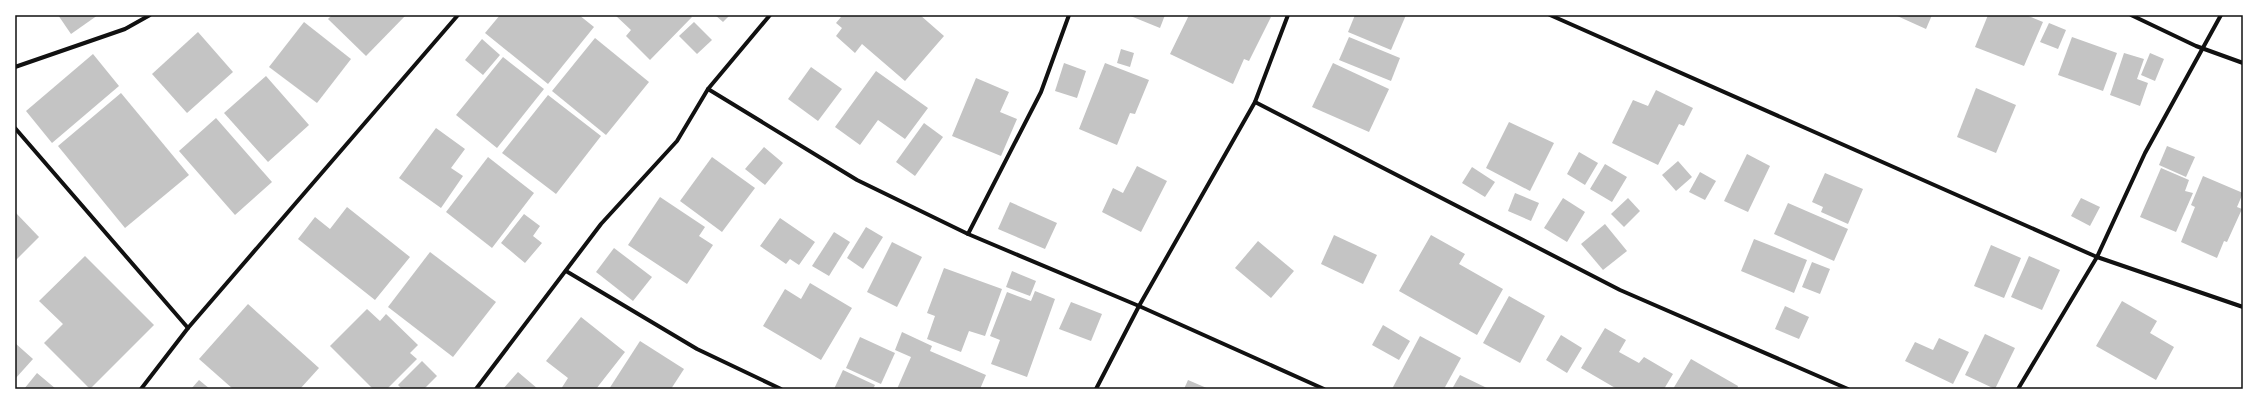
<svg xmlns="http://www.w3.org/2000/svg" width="2258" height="404" font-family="Overpass,sans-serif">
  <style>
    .building { fill: #c4c4c4 }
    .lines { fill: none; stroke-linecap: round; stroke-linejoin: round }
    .minor { stroke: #111; stroke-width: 4 }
    .neatline { fill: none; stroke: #111; stroke-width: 1.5 }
  </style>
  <rect width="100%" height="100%" fill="#fff"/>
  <g class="building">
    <polygon points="58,15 98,15 71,34"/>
    <polygon points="332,15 406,15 366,56 328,19"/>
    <polygon points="500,15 579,15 594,27 548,84 485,33"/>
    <polygon points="615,15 690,15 692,17 650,60 626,36 631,30"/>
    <polygon points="715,15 730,15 723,22"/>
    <polygon points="838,15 920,15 944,36 905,81 862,44 855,53 836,36 842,28 836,23 841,17"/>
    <polygon points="1128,15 1165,15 1160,28"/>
    <polygon points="1189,15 1267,15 1271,17 1249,61 1244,59 1233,84 1170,54"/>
    <polygon points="1355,15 1406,15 1391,50 1348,32"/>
    <polygon points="1895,15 1932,15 1926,29"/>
    <polygon points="1988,15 2026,15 2043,22 2024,66 1975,47"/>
    <polygon points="304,22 351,59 317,103 269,67"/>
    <polygon points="694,22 712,40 697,54 679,36"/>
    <polygon points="2049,23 2066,30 2058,49 2040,42"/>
    <polygon points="198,32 233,72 187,113 152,74"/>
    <polygon points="1349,37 1400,58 1391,81 1339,60"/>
    <polygon points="2072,37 2117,53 2103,91 2058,75"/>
    <polygon points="595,38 649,82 606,135 552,91"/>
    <polygon points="482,39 500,55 483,75 465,60"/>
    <polygon points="1121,49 1134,53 1130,67 1117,63"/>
    <polygon points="2124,53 2144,59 2137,79 2148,83 2140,106 2110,95"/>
    <polygon points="2150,53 2164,59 2155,81 2141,75"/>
    <polygon points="93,54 119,86 52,143 26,111"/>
    <polygon points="503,57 544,89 497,148 456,115"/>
    <polygon points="1064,63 1086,71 1077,98 1055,91"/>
    <polygon points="1105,63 1149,80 1135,114 1130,113 1117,145 1079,129"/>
    <polygon points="1333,63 1389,89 1369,132 1312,107"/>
    <polygon points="811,67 842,89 818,121 788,99"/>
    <polygon points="876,71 928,108 905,139 878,120 860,145 835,127"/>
    <polygon points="266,76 309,125 268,162 224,113"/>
    <polygon points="976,78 1009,92 1000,112 1017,119 1001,156 952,136"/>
    <polygon points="1976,88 2016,105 1996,153 1957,137"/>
    <polygon points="1656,90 1693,108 1684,126 1679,124 1658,165 1612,143 1633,100 1648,106"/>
    <polygon points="121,93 189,175 125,228 58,146"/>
    <polygon points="548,95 601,136 556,194 502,153"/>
    <polygon points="216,118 272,182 235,215 179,151"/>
    <polygon points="1509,122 1554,143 1530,191 1486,168"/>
    <polygon points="924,123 943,137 915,176 896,162"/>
    <polygon points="436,128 465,149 451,168 463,176 441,208 399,178"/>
    <polygon points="2167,146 2195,157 2186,177 2159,165"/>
    <polygon points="764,147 783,163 765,185 745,169"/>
    <polygon points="1579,152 1598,163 1585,185 1567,174"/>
    <polygon points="1747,154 1770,166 1748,212 1724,201"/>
    <polygon points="488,157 534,193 492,248 446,212"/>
    <polygon points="712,157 755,188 722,232 680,201"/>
    <polygon points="1678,161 1692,177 1676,191 1662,175"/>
    <polygon points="1605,164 1627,177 1612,202 1590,189"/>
    <polygon points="1137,166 1167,181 1141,232 1102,212 1113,188 1123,193"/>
    <polygon points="1472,167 1495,182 1485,197 1462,183"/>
    <polygon points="2161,168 2189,180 2185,191 2193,193 2176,232 2140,217"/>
    <polygon points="1700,172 1716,181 1705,200 1689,192"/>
    <polygon points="1825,173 1863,189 1848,224 1821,212 1823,207 1812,202"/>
    <polygon points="2203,176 2243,193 2237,207 2242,209 2227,242 2224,241 2217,258 2181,242 2195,207 2191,205"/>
    <polygon points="1515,193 1539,203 1531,221 1508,211"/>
    <polygon points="660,197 705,227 699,236 713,245 687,284 628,245"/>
    <polygon points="1563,198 1585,212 1567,242 1544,228"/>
    <polygon points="1628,198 1640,211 1624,227 1611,214"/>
    <polygon points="2081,198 2100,207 2090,226 2071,216"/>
    <polygon points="1010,202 1057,223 1045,249 998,229"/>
    <polygon points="1788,203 1848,229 1834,261 1774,234"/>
    <polygon points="347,207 410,257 375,300 298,239 315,217 330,229"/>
    <polygon points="15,212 39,237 15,261"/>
    <polygon points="524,214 540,226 533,236 542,243 525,263 501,243"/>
    <polygon points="780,218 815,242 799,265 790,259 786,264 760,246"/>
    <polygon points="1605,224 1627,251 1603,270 1581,244"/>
    <polygon points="866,227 883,237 863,269 847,258"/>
    <polygon points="834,232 850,242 829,276 812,266"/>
    <polygon points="1334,235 1377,255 1363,284 1321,264"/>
    <polygon points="1431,235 1465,254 1459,264 1503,289 1477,335 1399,291"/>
    <polygon points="1754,239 1807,260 1794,293 1741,271"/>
    <polygon points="1258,241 1294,271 1271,298 1235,268"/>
    <polygon points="892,242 922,257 897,307 867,292"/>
    <polygon points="1991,245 2021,258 2004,298 1974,286"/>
    <polygon points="614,248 652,277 633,301 596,272"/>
    <polygon points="430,252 496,302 453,357 388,307"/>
    <polygon points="85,256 154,325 90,389 44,343 63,324 39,301"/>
    <polygon points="2029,256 2060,270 2042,310 2011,297"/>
    <polygon points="1812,262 1830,269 1820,294 1802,287"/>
    <polygon points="944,268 1002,289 985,336 969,331 961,352 927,339 935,316 927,313"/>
    <polygon points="1012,271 1036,281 1030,296 1006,287"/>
    <polygon points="810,283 852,308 821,360 763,326 785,289 801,299"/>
    <polygon points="1035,291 1055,299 1027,377 991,364 1000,340 990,336 1007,292 1031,301"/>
    <polygon points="1509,296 1545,316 1520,363 1483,343"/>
    <polygon points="2122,301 2157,321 2150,333 2174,347 2156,380 2096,346"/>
    <polygon points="1071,302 1102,314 1091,341 1059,329"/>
    <polygon points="248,304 319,368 300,389 233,389 199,359"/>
    <polygon points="1785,306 1809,317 1799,339 1775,329"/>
    <polygon points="367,309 380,321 386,314 418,345 410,353 417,359 387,389 373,389 330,346"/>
    <polygon points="581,317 625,352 596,389 561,389 568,378 546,361"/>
    <polygon points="1383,325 1410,341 1399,360 1372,345"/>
    <polygon points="1605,328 1626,340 1619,352 1639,363 1644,357 1673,374 1664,389 1617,389 1581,368"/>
    <polygon points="902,332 932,346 930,351 986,375 980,389 897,389 911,357 895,350"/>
    <polygon points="1985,334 2015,348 1995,389 1965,375"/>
    <polygon points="1561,335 1582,348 1567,373 1546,360"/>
    <polygon points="1420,336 1461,358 1444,389 1392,389"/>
    <polygon points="860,337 895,353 881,384 846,368"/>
    <polygon points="1939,338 1969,352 1953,384 1905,361 1915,342 1933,350"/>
    <polygon points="640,341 684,369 671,389 609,389"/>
    <polygon points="15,343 33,359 15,379"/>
    <polygon points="1691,359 1738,386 1737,389 1673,389"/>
    <polygon points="422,361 437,376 424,389 402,389 398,385"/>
    <polygon points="843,370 875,385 873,389 834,389"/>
    <polygon points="518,372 538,389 503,389"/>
    <polygon points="37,373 56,389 24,389"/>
    <polygon points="1460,375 1489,389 1452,389"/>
    <polygon points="199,380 210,389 191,389"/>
    <polygon points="1188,380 1209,389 1184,389"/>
  </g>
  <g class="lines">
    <g class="minor">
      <polyline points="1550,15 2097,257 2243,307"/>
      <polyline points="2131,15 2196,46 2243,63"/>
      <polyline points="15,67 125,29 150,15"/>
      <polyline points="708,89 857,180 968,234 1139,306 1324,389"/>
      <polyline points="1255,102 1620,290 1848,389"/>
      <polyline points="15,128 188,328"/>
      <polyline points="968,234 1041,92 1069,15"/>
      <polyline points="566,271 697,349 781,389"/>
      <polyline points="141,389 188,328 458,15"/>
      <polyline points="476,389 601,224 677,141 708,89 770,15"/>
      <polyline points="1096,389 1139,306 1255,102 1288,15"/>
      <polyline points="2018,389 2097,257 2145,153 2221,15"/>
    </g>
  </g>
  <rect width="2258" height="404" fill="none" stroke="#ffffff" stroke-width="32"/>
  <rect x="16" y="16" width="2226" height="372" class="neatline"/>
</svg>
